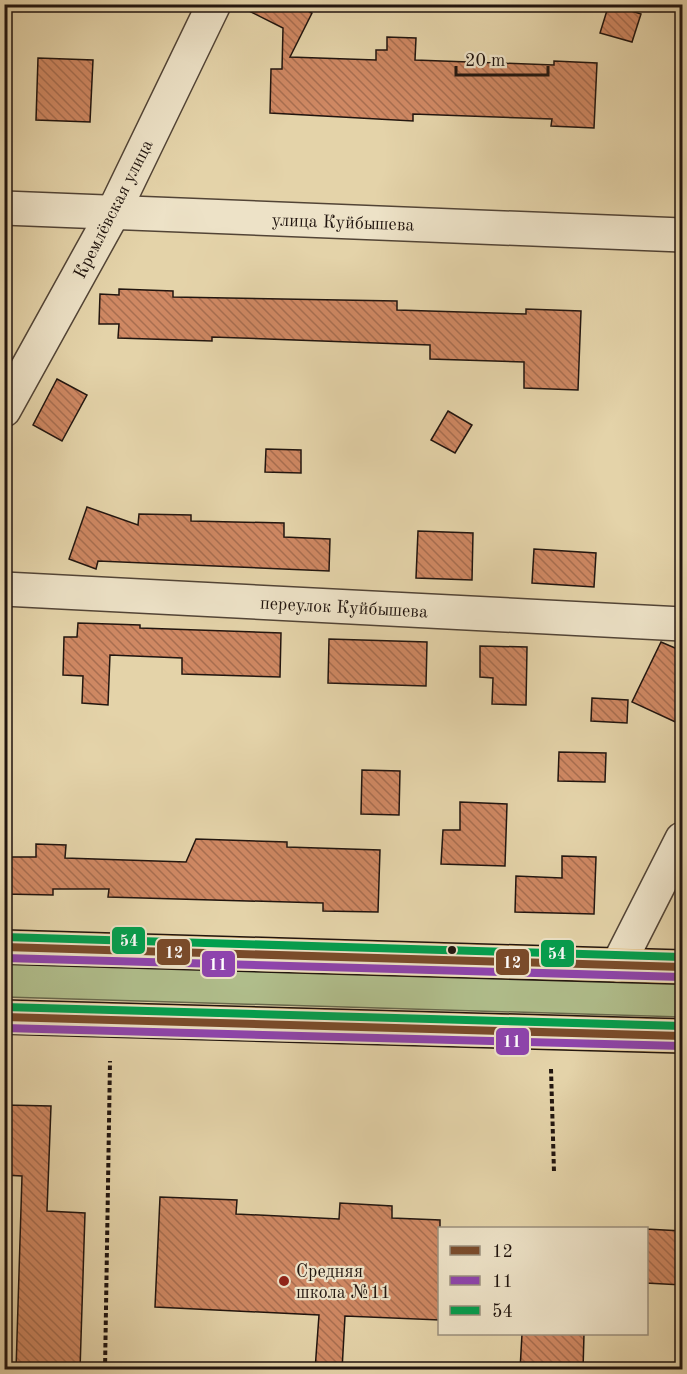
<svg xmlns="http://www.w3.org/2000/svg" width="687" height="1374" font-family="'Old Standard TT',serif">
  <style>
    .green { fill: #b0bd8b; stroke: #68694d; stroke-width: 1.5 }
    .building { fill: url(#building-back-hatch); stroke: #21150f; stroke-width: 1.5 }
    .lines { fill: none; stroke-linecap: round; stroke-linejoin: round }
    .minor-casing { stroke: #524436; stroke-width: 36 }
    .major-casing { stroke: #21150f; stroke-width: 36 }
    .path { stroke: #21150f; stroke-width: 4; stroke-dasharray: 4.5 3; stroke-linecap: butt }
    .minor { stroke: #ede2c7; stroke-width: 33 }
    .major { stroke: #e2ba74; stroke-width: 33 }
    .bus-1-casing { stroke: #ede2c7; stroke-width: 12 }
    .bus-2-casing { stroke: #ede2c7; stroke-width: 12 }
    .bus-3-casing { stroke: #ede2c7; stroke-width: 12 }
    .bus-1 { stroke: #7a4b2a; stroke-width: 8 }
    .bus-2 { stroke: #8e44ad; stroke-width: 8 }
    .bus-3 { stroke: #029f4e; stroke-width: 8 }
    .bus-dot { fill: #21150f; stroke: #ede2c7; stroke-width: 2 }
    .poi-dot { fill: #8f2418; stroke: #ede2c7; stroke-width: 2 }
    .labels { text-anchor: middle; stroke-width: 4.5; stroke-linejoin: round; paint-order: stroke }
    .street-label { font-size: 18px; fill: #21150f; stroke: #ede2c7 }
    .poi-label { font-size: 18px; fill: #21150f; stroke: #ede2c7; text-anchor: start }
    .line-badge { stroke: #ede2c7; stroke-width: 2 }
    .badge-label { font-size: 16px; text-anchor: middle; font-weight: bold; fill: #fff }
  </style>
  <defs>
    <pattern id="building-back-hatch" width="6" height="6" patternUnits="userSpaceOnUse" patternTransform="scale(1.5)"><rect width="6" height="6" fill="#cf8863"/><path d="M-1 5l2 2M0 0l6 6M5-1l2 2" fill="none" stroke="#a86e50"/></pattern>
  </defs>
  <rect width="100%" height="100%" fill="#e4d3a9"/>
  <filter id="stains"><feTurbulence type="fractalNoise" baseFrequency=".00333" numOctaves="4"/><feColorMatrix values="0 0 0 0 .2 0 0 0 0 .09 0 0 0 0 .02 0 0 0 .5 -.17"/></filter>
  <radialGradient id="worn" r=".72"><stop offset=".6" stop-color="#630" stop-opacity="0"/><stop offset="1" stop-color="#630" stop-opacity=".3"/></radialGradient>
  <polygon class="green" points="5,960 682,981 682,1017 5,997"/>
  <g class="building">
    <polygon points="235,4 295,4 312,13 290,57 376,60 376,50 387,50 387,37 416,38 415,60 554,65 554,61 597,63 594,128 551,126 552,119 413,114 413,121 270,113 271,69 282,69 283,28"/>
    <polygon points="609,4 641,14 632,42 600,33"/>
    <polygon points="38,58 93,60 90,122 36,120"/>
    <polygon points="119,289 173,291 173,297 397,301 397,310 526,314 526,309 581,311 578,390 524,388 524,362 430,359 430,345 212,337 212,341 118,338 119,324 99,324 100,294 119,295"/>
    <polygon points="57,379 87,395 62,441 33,425"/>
    <polygon points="448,411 472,425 455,453 431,440"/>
    <polygon points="266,449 301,450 301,473 265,472"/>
    <polygon points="87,507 138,525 139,514 191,515 191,521 284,523 284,537 330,539 329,571 98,561 96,569 69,559"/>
    <polygon points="418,531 473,533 472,580 416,578"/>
    <polygon points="534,549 596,553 594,587 532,583"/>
    <polygon points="78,623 140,625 140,628 281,633 280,677 182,674 182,658 110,655 108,705 82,703 83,676 63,675 64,637 77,637"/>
    <polygon points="329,639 427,642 426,686 328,683"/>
    <polygon points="661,642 682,651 682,725 632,702"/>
    <polygon points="480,646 527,647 526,705 492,704 493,678 480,677"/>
    <polygon points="592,698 628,700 627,723 591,721"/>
    <polygon points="559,752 606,753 605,782 558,781"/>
    <polygon points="362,770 400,771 399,815 361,814"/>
    <polygon points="460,802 507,804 505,866 441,864 443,830 460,830"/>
    <polygon points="196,839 287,842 287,847 380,850 378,912 323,911 323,903 108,897 109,889 53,889 53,895 4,894 4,857 36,857 36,844 66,845 65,858 186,862"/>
    <polygon points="562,856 596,857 594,914 515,912 516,876 562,878"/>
    <polygon points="4,1105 51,1106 47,1211 85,1213 80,1370 16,1370 22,1176 4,1175"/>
    <polygon points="160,1197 237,1200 236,1214 339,1219 340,1203 392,1206 392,1218 440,1220 440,1320 345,1316 342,1370 315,1370 319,1315 155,1307"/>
    <polygon points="646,1229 682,1231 682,1285 646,1283"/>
    <polygon points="522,1334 584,1334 583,1370 520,1370"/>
  </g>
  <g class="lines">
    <g class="minor-casing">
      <g id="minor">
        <polyline points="4,208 682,235"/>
        <polyline points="4,410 113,213 214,4"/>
        <polyline points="4,589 682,624"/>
        <polyline points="618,965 682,839"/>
      </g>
    </g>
    <g class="major-casing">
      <g id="major">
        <polyline points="4,947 682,967"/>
        <polyline points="4,1017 682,1036"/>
      </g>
    </g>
    <g class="path">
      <polyline points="551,1069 554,1172"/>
      <polyline points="105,1370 110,1061"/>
    </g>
    <use href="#minor" class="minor"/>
    <use href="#major" class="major"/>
    <g class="bus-1-casing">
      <g id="bus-1">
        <polyline points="4,947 682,967"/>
        <polyline points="4,1017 682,1036"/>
      </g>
    </g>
    <g class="bus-2-casing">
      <g id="bus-2">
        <polyline points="4,958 682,977"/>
        <polyline points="4,1028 682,1046"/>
      </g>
    </g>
    <g class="bus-3-casing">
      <g id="bus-3">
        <polyline points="4,937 682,957"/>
        <polyline points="4,1007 682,1026"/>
      </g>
    </g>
    <use href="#bus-1" class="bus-1"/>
    <use href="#bus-2" class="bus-2"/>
    <use href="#bus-3" class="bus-3"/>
  </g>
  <circle class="bus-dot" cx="452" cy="950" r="5"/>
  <circle class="poi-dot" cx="284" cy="1281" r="6"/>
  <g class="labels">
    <g class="street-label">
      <text transform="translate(113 209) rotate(-63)" y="6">Кремлёвская улица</text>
      <text transform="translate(343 222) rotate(2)" y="6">улица Куйбышева</text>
      <text transform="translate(344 607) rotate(3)" y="6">переулок Куйбышева</text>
    </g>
    <g class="poi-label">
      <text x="296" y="1277">Средняя<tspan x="296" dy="21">школа №11</tspan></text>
    </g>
  </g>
  <g class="line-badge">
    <rect x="111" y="926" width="35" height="29" rx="6" fill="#029f4e"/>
    <rect x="156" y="938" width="35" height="28" rx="6" fill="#7a4b2a"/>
    <rect x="540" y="939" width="35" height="29" rx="6" fill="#029f4e"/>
    <rect x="495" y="948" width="35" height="28" rx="6" fill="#7a4b2a"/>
    <rect x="201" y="950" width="35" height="28" rx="6" fill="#8e44ad"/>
    <rect x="495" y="1027" width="35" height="29" rx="6" fill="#8e44ad"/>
  </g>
  <g class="badge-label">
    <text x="129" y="946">54</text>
    <text x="174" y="958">12</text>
    <text x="557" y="959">54</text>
    <text x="512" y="968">12</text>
    <text x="218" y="970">11</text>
    <text x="512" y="1047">11</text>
  </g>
  <rect width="687" height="1374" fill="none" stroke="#e4d3a9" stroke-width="24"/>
  <rect x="6" y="6" width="675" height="1362" fill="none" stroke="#21150f" stroke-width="3"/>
  <rect x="12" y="12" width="663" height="1350" fill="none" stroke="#21150f" stroke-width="1.5"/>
  <rect x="438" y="1227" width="210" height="108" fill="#ede2c7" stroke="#9b907d" stroke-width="1.5"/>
  <rect x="450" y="1246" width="30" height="9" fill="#7a4b2a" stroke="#9b907d" stroke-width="1.5"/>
  <text x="492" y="1257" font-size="18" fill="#21150f">12</text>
  <rect x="450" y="1276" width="30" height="9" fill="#8e44ad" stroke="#9b907d" stroke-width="1.5"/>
  <text x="492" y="1287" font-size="18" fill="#21150f">11</text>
  <rect x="450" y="1306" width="30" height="9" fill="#029f4e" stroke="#9b907d" stroke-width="1.5"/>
  <text x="492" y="1317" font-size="18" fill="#21150f">54</text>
  <path d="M456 66v9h92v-9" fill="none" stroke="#21150f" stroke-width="3"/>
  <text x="465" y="66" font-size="18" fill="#21150f" stroke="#ede2c7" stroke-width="4.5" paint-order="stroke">20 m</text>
  <rect width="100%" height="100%" filter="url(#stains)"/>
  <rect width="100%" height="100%" fill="url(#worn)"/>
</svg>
